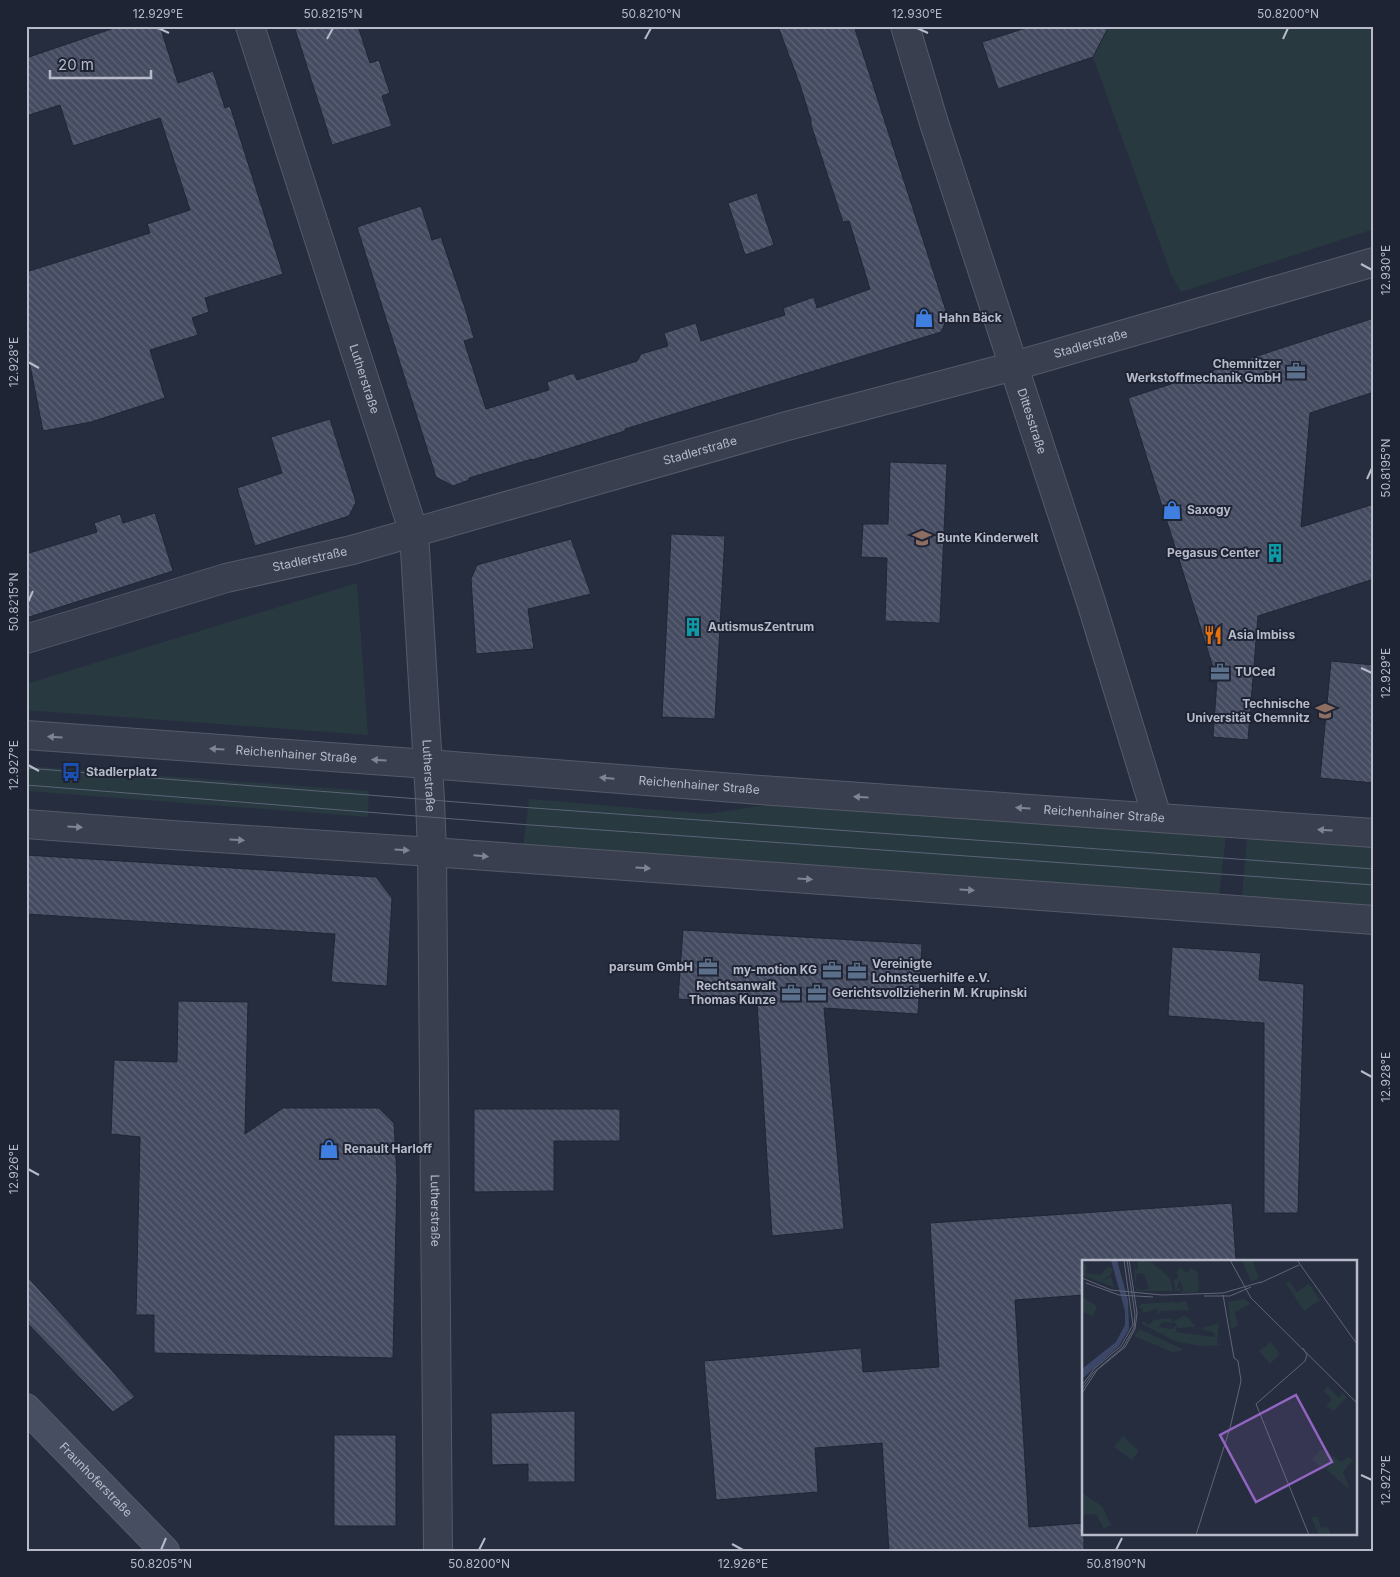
<svg xmlns="http://www.w3.org/2000/svg" width="1400" height="1577" font-family="Inter,sans-serif">
  <style>
    .green { fill: #283940 }
    .building { fill: url(#building-back-hatch); stroke: #212636 }
    .lines { fill: none; stroke-linecap: round; stroke-linejoin: round }
    .minor-casing { stroke: #555a69; stroke-width: 30 }
    .tertiary-casing { stroke: #555a69; stroke-width: 30 }
    .secondary-casing { stroke: #555a69; stroke-width: 30 }
    .minor { stroke: #3a3f4f; stroke-width: 28 }
    .tertiary { stroke: #3a3f4f; stroke-width: 28 }
    .secondary { stroke: #484e62; stroke-width: 28 }
    .tram { stroke: #5c6376; stroke-width: 1 }
    .oneway { fill: #7f8392 }
    .ticks { fill: none; stroke: #b7bbc9; stroke-width: 2 }
    .labels { text-anchor: middle; stroke-width: 4; stroke-linejoin: round; paint-order: stroke }
    .poi-label { font-size: 12px; font-weight: bold; fill: #b7bbc9; stroke: #1f2434; text-anchor: start }
    .street-label { font-size: 12px; fill: #b7bbc9; stroke: #1f2434 }
    .inset-road { fill: none; stroke: #606676; stroke-width: 1 }
    .view { fill: #9365c3; fill-opacity: 0.15; stroke: #9365c3; stroke-width: 2.5 }
    .inset-edge { fill: none; stroke: #b7bbc9; stroke-width: 2.5 }
    .neatline { fill: none; stroke: #b7bbc9; stroke-width: 2 }
    .ticks-label { font-size: 12px; text-anchor: middle; fill: #b7bbc9 }
  </style>
  <defs>
    <pattern id="building-back-hatch" width="6" height="6" patternUnits="userSpaceOnUse" patternTransform="scale(1.25)"><rect width="6" height="6" fill="#454c61"/><path d="M-1 5l2 2M0 0l6 6M5-1l2 2" fill="none" stroke="#5e6476"/></pattern>
  </defs>
  <rect width="100%" height="100%" fill="#262d3f"/>
  <g class="green">
    <polygon points="1109,26 1374,26 1374,229 1181,292 1171,274 1093,57"/>
    <polygon points="357,583 368,735 26,710 26,684"/>
    <polygon points="26,766 369,791 368,817 26,791"/>
    <polygon points="529,799 707,814 781,803 1226,835 1219,897 523,848"/>
    <polygon points="1247,838 1374,846 1374,907 1242,897"/>
  </g>
  <g class="building">
    <polygon points="120,26 160,26 178,83 213,71 225,108 230,106 283,274 205,298 209,312 192,318 198,335 150,350 165,398 91,422 43,431 26,345 26,272 150,233 147,224 190,210 160,118 73,146 60,105 26,116 26,58"/>
    <polygon points="294,26 358,26 370,63 379,60 390,93 382,96 392,126 332,145"/>
    <polygon points="778,26 854,26 948,317 941,332 625,429 625,431 532,460 532,459 469,478 469,480 453,486 436,477 357,227 421,206 432,240 441,237 465,308 474,338 464,341 486,409 549,390 547,382 574,373 577,380 637,361 641,354 668,346 664,333 696,323 701,341 785,315 783,308 814,297 817,308 870,289 849,221 843,222 811,125 811,120 800,85"/>
    <polygon points="1032,26 1109,26 1093,57 998,89 982,42"/>
    <polygon points="757,193 774,245 745,255 728,203"/>
    <polygon points="1374,318 1374,392 1310,413 1301,527 1374,504 1374,579 1258,616 1248,740 1213,737 1217,680 1128,398"/>
    <polygon points="330,419 356,502 349,516 255,546 237,488 282,473 271,437"/>
    <polygon points="890,462 947,464 940,623 885,621 887,558 861,557 863,524 888,524"/>
    <polygon points="155,513 173,571 26,618 26,554 97,532 94,523 120,514 123,523"/>
    <polygon points="671,534 725,536 715,719 662,717"/>
    <polygon points="571,539 591,594 528,609 534,649 476,654 471,579 477,565"/>
    <polygon points="1331,661 1374,665 1374,783 1320,778"/>
    <polygon points="26,855 376,877 392,898 387,986 331,982 335,934 26,914"/>
    <polygon points="683,930 922,944 918,1014 824,1008 844,1229 772,1236 757,1004 678,999"/>
    <polygon points="1172,947 1261,953 1259,980 1304,984 1298,1213 1264,1213 1264,1023 1168,1016"/>
    <polygon points="178,1001 248,1002 245,1134 283,1108 379,1108 394,1123 397,1178 393,1358 154,1353 154,1315 136,1315 140,1137 111,1134 114,1060 177,1062"/>
    <polygon points="474,1109 620,1109 620,1141 554,1141 554,1191 474,1192"/>
    <polygon points="1232,1203 1236,1261 1084,1261 1084,1295 1015,1300 1029,1527 1084,1523 1084,1551 889,1551 882,1443 815,1448 818,1492 716,1500 704,1361 861,1348 863,1372 939,1367 930,1223"/>
    <polygon points="26,1275 92,1348 135,1397 113,1412 26,1322"/>
    <polygon points="575,1411 575,1482 528,1482 528,1464 492,1465 491,1413"/>
    <rect x="334" y="1435" width="62" height="91"/>
  </g>
  <g class="lines">
    <g class="minor-casing">
      <g id="minor">
        <path id="s1" d="M905 26 934 123 1091 602 1157 817"/>
        <path id="s2" d="M26 639 226 578 352 550 787 426 1014 366 1374 262"/>
        <path id="s3" d="M26 735 428 764"/>
        <polyline points="26,824 172,835 432,852"/>
      </g>
    </g>
    <g class="tertiary-casing">
      <g id="tertiary">
        <path id="s4" d="M250 26 414 533 430 800 432 852 438 1551"/>
        <path id="s5" d="M428 764 760 790 1374 833"/>
        <polyline points="432,852 1374,920"/>
      </g>
    </g>
    <g class="secondary-casing">
      <g id="secondary">
        <path id="s6" d="M26 1408 165 1551"/>
      </g>
    </g>
    <use href="#minor" class="minor"/>
    <use href="#tertiary" class="tertiary"/>
    <use href="#secondary" class="secondary"/>
    <g class="tram">
      <polyline points="26,768 520,807 1374,869"/>
      <polyline points="26,785 517,824 1374,885"/>
    </g>
  </g>
  <defs><path id="oneway-solid" d="M-6-.8H1V-3.2L6.5 0L1 3.2V.8H-6Z" transform="scale(1.25)"/></defs>
  <g class="oneway">
    <use href="#oneway-solid" transform="translate(55 737) rotate(-176)"/>
    <use href="#oneway-solid" transform="translate(217 749) rotate(-176)"/>
    <use href="#oneway-solid" transform="translate(379 760) rotate(-177)"/>
    <use href="#oneway-solid" transform="translate(607 778) rotate(-175)"/>
    <use href="#oneway-solid" transform="translate(861 797) rotate(-176)"/>
    <use href="#oneway-solid" transform="translate(1023 808) rotate(-176)"/>
    <use href="#oneway-solid" transform="translate(75 827) rotate(4)"/>
    <use href="#oneway-solid" transform="translate(1325 830) rotate(-176)"/>
    <use href="#oneway-solid" transform="translate(237 840) rotate(4)"/>
    <use href="#oneway-solid" transform="translate(402 850) rotate(4)"/>
    <use href="#oneway-solid" transform="translate(481 856) rotate(5)"/>
    <use href="#oneway-solid" transform="translate(643 868) rotate(4)"/>
    <use href="#oneway-solid" transform="translate(805 879) rotate(4)"/>
    <use href="#oneway-solid" transform="translate(967 890) rotate(4)"/>
  </g>
  <path class="ticks" d="M158 28 169 33M917 28 928 33M327 39 333 28M645 39 651 28M1283 39 1288 28M1361 264 1372 270M28 362 39 368M1367 479 1372 468M28 602 33 591M1361 668 1372 673M28 765 39 771M1361 1071 1372 1077M28 1169 39 1175M1361 1475 1372 1480M732 1544 743 1550M161 1550 166 1538M479 1550 485 1538M1116 1550 1122 1538"/>
  <defs>
    <g id="shop-bare" transform="scale(1.5)"><path d="M-5-2.5h2.3a2.7 3.5 0 0 1 5.4 0H5L5.5 6h-11ZM-1.5-2.5h3a1.5 2.3 0 0 0-3 0Z" fill="#3f7fe0" stroke="#1f2434" stroke-width="2.5" paint-order="stroke"/></g>
    <g id="office-bare" transform="scale(1.5)"><path d="M-6-3h4V-5.5h4V-3h4V5H-6ZM-1-4.5V-3h2v-1.5ZM-6 0V1H6V0Z" fill="#5c6f8a" stroke="#1f2434" stroke-width="2.5" paint-order="stroke"/></g>
    <g id="school-bare" transform="scale(1.5)"><path d="M0-5L7-2L0 1L-7-2ZM-4 1L0 2.5L4 1V4Q0 6-4 4Z" fill="#8d6e63" stroke="#1f2434" stroke-width="2.5" paint-order="stroke"/></g>
    <g id="building-bare" transform="scale(1.5)"><path d="M-4-6H4V6H1V3H-1V6H-4ZM-2.5-4.3h1.7v1.8h-1.7ZM.8-4.3h1.7v1.8H.8ZM-2.5-1h1.7V.8h-1.7ZM.8-1h1.7V.8H.8Z" fill="#0f9aa8" stroke="#1f2434" stroke-width="2.5" paint-order="stroke"/></g>
    <g id="restaurant-bare" transform="scale(1.5)"><path d="M-5-6h1v4h1v-4h1v4h1v-4h1v5L-1.5 .5V6h-2V.5L-5-1ZM5-6V6H3V1.5H1.5Q1.5-4 5-6Z" fill="#e8710a" stroke="#1f2434" stroke-width="2.5" paint-order="stroke"/></g>
    <g id="university-bare" transform="scale(1.5)"><path d="M0-5L7-2L0 1L-7-2ZM-4 1L0 2.5L4 1V4Q0 6-4 4Z" fill="#8d6e63" stroke="#1f2434" stroke-width="2.5" paint-order="stroke"/></g>
    <g id="bus-bare" transform="scale(1.5)"><path d="M-5-6H5V4H4V6H2V4H-2V6H-4V4H-5ZM-3.5-4V0h7V-4ZM-3.5 1.2v1.5H-2V1.2ZM2 1.2v1.5H3.5V1.2Z" fill="#1a4fb4" stroke="#1f2434" stroke-width="2.5" paint-order="stroke"/></g>
  </defs>
  <g fill-rule="evenodd">
    <use href="#shop-bare" x="924" y="318"/>
    <use href="#office-bare" x="1296" y="371"/>
    <use href="#shop-bare" x="1172" y="510"/>
    <use href="#school-bare" x="922" y="538"/>
    <use href="#building-bare" x="1275" y="553"/>
    <use href="#building-bare" x="693" y="627"/>
    <use href="#restaurant-bare" x="1213" y="635"/>
    <use href="#office-bare" x="1220" y="672"/>
    <use href="#university-bare" x="1325" y="711"/>
    <use href="#bus-bare" x="71" y="772"/>
    <use href="#office-bare" x="708" y="967"/>
    <use href="#office-bare" x="832" y="970"/>
    <use href="#office-bare" x="857" y="971"/>
    <use href="#office-bare" x="791" y="993"/>
    <use href="#office-bare" x="817" y="993"/>
    <use href="#shop-bare" x="329" y="1149"/>
  </g>
  <g class="labels">
    <g class="poi-label">
      <text x="939" y="322">Hahn Bäck</text>
      <text x="1281" y="368" text-anchor="end">Chemnitzer<tspan x="1281" dy="14">Werkstoffmechanik GmbH</tspan></text>
      <text x="1187" y="514">Saxogy</text>
      <text x="937" y="542">Bunte Kinderwelt</text>
      <text x="1260" y="557" text-anchor="end">Pegasus Center</text>
      <text x="708" y="631">AutismusZentrum</text>
      <text x="1228" y="639">Asia Imbiss</text>
      <text x="1235" y="676">TUCed</text>
      <text x="1310" y="708" text-anchor="end">Technische<tspan x="1310" dy="14">Universität Chemnitz</tspan></text>
      <text x="86" y="776">Stadlerplatz</text>
      <text x="872" y="968">Vereinigte<tspan x="872" dy="14">Lohnsteuerhilfe e.V.</tspan></text>
      <text x="693" y="971" text-anchor="end">parsum GmbH</text>
      <text x="817" y="974" text-anchor="end">my-motion KG</text>
      <text x="776" y="990" text-anchor="end">Rechtsanwalt<tspan x="776" dy="14">Thomas Kunze</tspan></text>
      <text x="832" y="997">Gerichtsvollzieherin M. Krupinski</text>
      <text x="344" y="1153">Renault Harloff</text>
    </g>
    <g class="street-label">
      <text dy="4" stroke="none"><textPath href="#s2" startOffset="1105">Stadlerstraße</textPath></text>
      <text dy="4" stroke="none"><textPath href="#s4" startOffset="371">Lutherstraße</textPath></text>
      <text dy="4" stroke="none"><textPath href="#s1" startOffset="415">Dittesstraße</textPath></text>
      <text dy="4" stroke="none"><textPath href="#s2" startOffset="700">Stadlerstraße</textPath></text>
      <text dy="4" stroke="none"><textPath href="#s2" startOffset="295">Stadlerstraße</textPath></text>
      <text dy="4" stroke="none"><textPath href="#s3" startOffset="271">Reichenhainer Straße</textPath></text>
      <text dy="4" stroke="none"><textPath href="#s4" startOffset="776">Lutherstraße</textPath></text>
      <text dy="4" stroke="none"><textPath href="#s5" startOffset="272">Reichenhainer Straße</textPath></text>
      <text dy="4" stroke="none"><textPath href="#s5" startOffset="678">Reichenhainer Straße</textPath></text>
      <text dy="4" stroke="none"><textPath href="#s4" startOffset="1211">Lutherstraße</textPath></text>
      <text dy="4" stroke="none"><textPath href="#s6" startOffset="100">Fraunhoferstraße</textPath></text>
    </g>
  </g>
  <g transform="translate(1082 1260)">
    <rect width="275" height="275" fill="#262d3f"/>
    <path d="M52 0 53 9H56V0H67L88 18 91 31H55L53 26 57 30 67 29 62 14 55 13 53 24ZM160 0H175L171 2 177 18 169 22ZM0 1 5 7 4 13 8 14 19 15 25 7 31 8 28 16 19 21 29 17 32 27 0 15ZM98 7 105 13 108 8 116 12 117 31 111 32H118L98 33 100 32 101 27 97 20 95 29 98 27 99 31H93L92 19H98H94L97 15 94 13ZM0 37 15 46 11 56 0 52ZM90 39 91 43 104 41 107 50 79 51 76 55 75 49 61 53 60 48 56 49 59 44 89 42ZM163 39 169 44 153 52 156 66 149 69 146 42ZM102 56 108 59 113 67 95 68 94 63 80 62 77 67 90 69 94 66V72L131 77 133 74 128 71 118 69 137 63 135 84 146 85 119 86 95 82 60 64V61L67 65 72 60 89 58 90 62ZM58 69 100 89 99 91 90 92 52 76ZM189 82 198 94 188 104 177 91ZM245 126 257 138 260 135 257 130 265 137 252 151 244 146 250 139 242 131ZM41 176 57 191 50 200 32 187ZM239 189 260 202 265 197 271 200 261 212 268 230 244 209 249 203 252 205 249 202 242 210 230 199ZM0 233 20 246 29 265 22 269 14 254 0 255ZM229 257H236L239 268 246 267 249 275H237Z" fill="#283940"/>
    <path d="M207 21 215 32 227 24 238 40 222 51 204 23Z" fill="#283940"/>
    <path d="M29 0H35L46 40 47 69 37 86 0 119V109L34 82 43 65V51Z" fill="#3c4767"/>
    <path class="inset-road" d="M148 0 169 38 275 143M215 0 275 84M0 18 29 30 80 35 141 33 179 22M4 23 37 35 71 37M178 23 217 5M141 35 152 98M122 36H148L169 27M221 88 225 95 223 101 174 144 227 275M0 125 13 108 39 86 51 65 42 0M0 129 11 113 41 87 52 68 53 55 45 0M0 133 15 110 43 87 53 69 55 53 47 0M114 275 148 168 159 121 156 101 152 98"/>
    <path class="view" d="M214 135 250 202 174 242 138 175Z"/>
    <rect width="275" height="275" class="inset-edge"/>
  </g>
  <rect width="1400" height="1577" fill="none" stroke="#1f2434" stroke-width="55"/>
  <path d="M50 70v8h101v-8" fill="none" stroke="#b7bbc9" stroke-width="2.5"/>
  <text x="58" y="70" font-size="15" fill="#b7bbc9" stroke="#1f2434" stroke-width="4" paint-order="stroke">20 m</text>
  <rect x="28" y="28" width="1344" height="1522" class="neatline"/>
  <g class="ticks-label">
    <text x="158" y="18">12.929°E</text>
    <text x="333" y="18">50.8215°N</text>
    <text x="651" y="18">50.8210°N</text>
    <text x="917" y="18">12.930°E</text>
    <text x="1288" y="18">50.8200°N</text>
    <text transform="translate(1386 270) rotate(-90)" y="4">12.930°E</text>
    <text transform="translate(14 362) rotate(-90)" y="4">12.928°E</text>
    <text transform="translate(1386 468) rotate(-90)" y="4">50.8195°N</text>
    <text transform="translate(14 602) rotate(-90)" y="4">50.8215°N</text>
    <text transform="translate(1386 673) rotate(-90)" y="4">12.929°E</text>
    <text transform="translate(14 765) rotate(-90)" y="4">12.927°E</text>
    <text transform="translate(1386 1077) rotate(-90)" y="4">12.928°E</text>
    <text transform="translate(14 1169) rotate(-90)" y="4">12.926°E</text>
    <text transform="translate(1386 1480) rotate(-90)" y="4">12.927°E</text>
    <text x="161" y="1568">50.8205°N</text>
    <text x="479" y="1568">50.8200°N</text>
    <text x="743" y="1568">12.926°E</text>
    <text x="1116" y="1568">50.8190°N</text>
  </g>
</svg>
